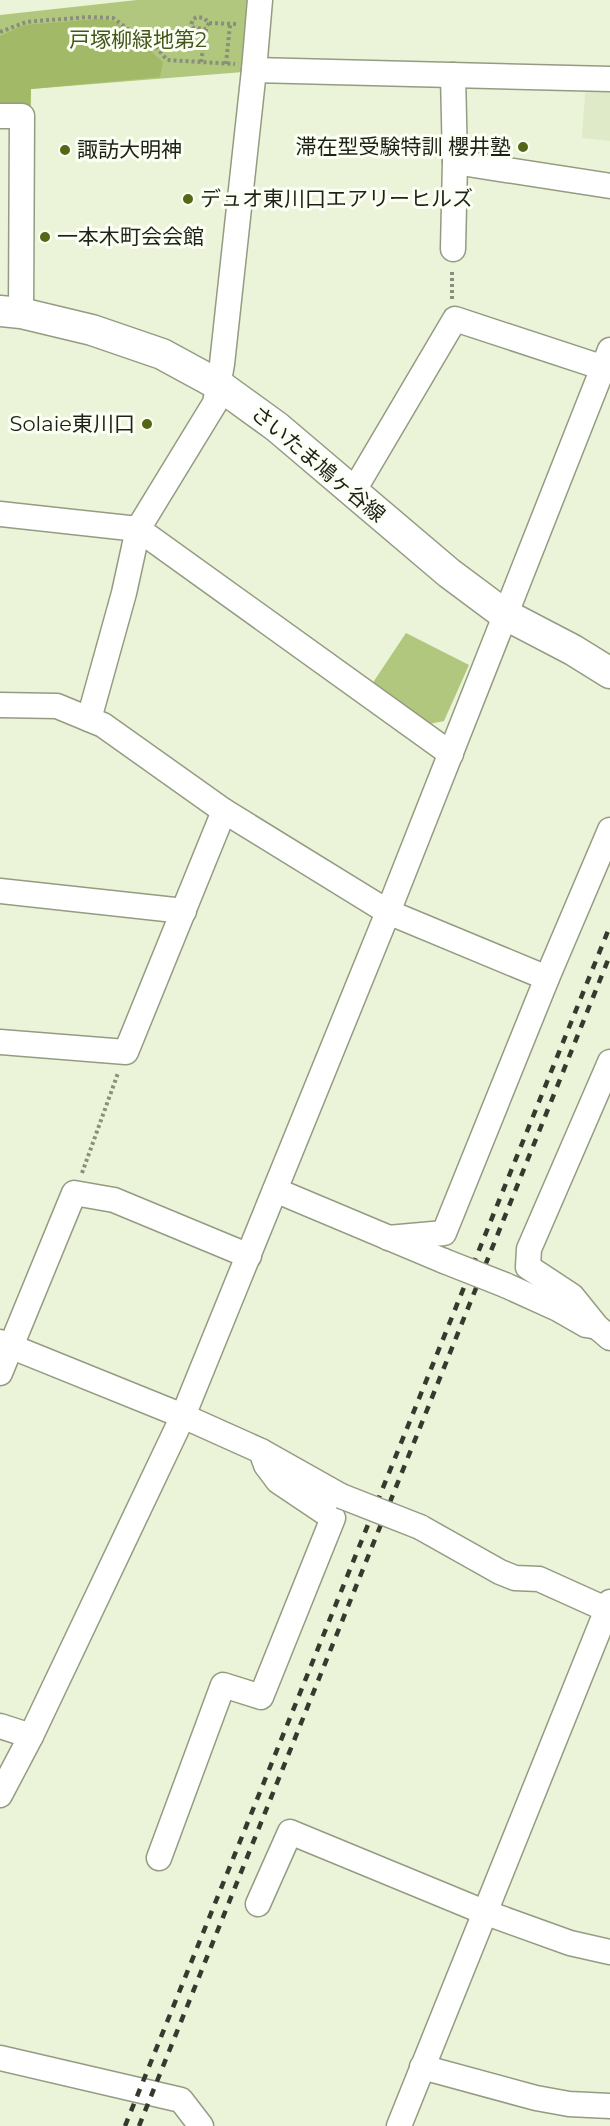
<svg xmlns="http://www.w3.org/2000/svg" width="610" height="2126" font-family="Montserrat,'Noto Sans JP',sans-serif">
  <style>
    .built { fill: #dfebc8 }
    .green { fill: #b1c77d }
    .forest { fill: #a2ba68 }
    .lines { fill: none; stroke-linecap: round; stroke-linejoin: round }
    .minor-casing { stroke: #939c82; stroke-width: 27 }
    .major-casing { stroke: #939c82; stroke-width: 33 }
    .path { stroke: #898f7c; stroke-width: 4; stroke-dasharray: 3 3; stroke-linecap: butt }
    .minor { stroke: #fff; stroke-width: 24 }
    .major { stroke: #fff; stroke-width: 30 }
    .rail { stroke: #363a2e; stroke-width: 4.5; stroke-dasharray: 8 8; stroke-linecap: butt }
    .minor-bridge-casing { stroke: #939c82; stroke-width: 27; stroke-linecap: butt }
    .minor-bridge { stroke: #fff; stroke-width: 24 }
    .poi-dot { fill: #546714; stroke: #fbfff4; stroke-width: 2 }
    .labels { text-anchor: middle; stroke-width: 6; stroke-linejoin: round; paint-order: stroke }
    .park-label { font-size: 21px; fill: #46551a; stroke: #fbfff4 }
    .poi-label { font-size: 21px; fill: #1e2117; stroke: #fbfff4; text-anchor: start }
    .street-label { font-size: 21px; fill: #1e2117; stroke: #fbfff4 }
  </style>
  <rect width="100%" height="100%" fill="#ebf4d8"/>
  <polygon class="built" points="585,92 610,92 610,141 582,138"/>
  <g class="green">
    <polygon points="137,0 249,0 243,72 31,89 31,107 0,107 0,15"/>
    <polygon points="406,633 469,665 444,721 429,724 372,684"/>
  </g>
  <polygon class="forest" points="98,19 114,21 131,33 147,39 152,52 163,62 160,77 31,89 30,107 0,107 0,36 24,25"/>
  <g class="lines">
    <g class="minor-casing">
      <g id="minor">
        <polyline points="254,70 610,79"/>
        <polyline points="0,116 22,116 21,313"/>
        <polyline points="455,162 610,186"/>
        <polyline points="453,249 455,162 453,75"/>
        <polyline points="353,492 455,319 610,370"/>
        <polyline points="0,514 138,529 451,754"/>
        <polyline points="0,705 57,706 103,725 224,811 388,912 547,978"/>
        <polyline points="89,719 124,593 138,529 215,403 222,364 254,70 260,0"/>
        <polyline points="0,891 184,911"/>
        <polyline points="0,1042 126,1052 224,811"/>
        <polyline points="610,1062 529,1249 528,1267 572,1296 597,1327 610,1338"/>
        <polyline points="275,1190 444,1261"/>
        <polyline points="388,1238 444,1233 547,978 610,830"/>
        <polyline points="505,1285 558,1309 586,1325 592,1326"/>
        <polyline points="0,1342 183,1416 261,1451 266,1465 278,1481 333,1518 261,1697 223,1685 159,1858"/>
        <polyline points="0,1373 74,1193 114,1200 249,1256"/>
        <polyline points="261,1451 341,1496"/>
        <polyline points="420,1527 500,1572 515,1578 539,1579 610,1611"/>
        <polyline points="0,1726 31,1736"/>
        <polyline points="0,1795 31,1736 183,1416 388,912 610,350"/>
        <polyline points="258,1904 290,1832 484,1912 570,1943 610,1952"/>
        <polyline points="0,2058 181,2100 201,2126"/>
        <polyline points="422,2067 536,2098 569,2104 610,2106"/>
        <polyline points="399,2126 610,1602"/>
      </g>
    </g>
    <g class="major-casing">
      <polyline id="major" points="0,311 21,313 92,330 162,354 219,385 277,427 449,573 504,614 573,650 610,673"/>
    </g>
    <g class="path">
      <polyline points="209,23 206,29 194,28 191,25 193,19 197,17 204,18 209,23 237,24"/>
      <polyline points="0,32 26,22 87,17 113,18 128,29 145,34 167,60 235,64"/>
      <polyline points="201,62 206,29"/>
      <polyline points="226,64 230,25"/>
      <polyline points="452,299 452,271"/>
      <polyline points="82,1173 118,1073"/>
    </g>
    <use href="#minor" class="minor"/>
    <use href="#major" class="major"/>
    <g class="rail">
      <polyline points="125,2126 610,926"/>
      <polyline points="139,2126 610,955"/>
    </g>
    <g class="minor-bridge-casing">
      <g id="minor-bridge">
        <polyline points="444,1261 505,1285"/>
        <polyline points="341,1496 420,1527"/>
      </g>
    </g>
    <use href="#minor-bridge" class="minor-bridge"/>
  </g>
  <g class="poi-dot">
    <circle cx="523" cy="147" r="6"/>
    <circle cx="65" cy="150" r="6"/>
    <circle cx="188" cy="199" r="6"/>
    <circle cx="45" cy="237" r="6"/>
    <circle cx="147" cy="424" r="6"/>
  </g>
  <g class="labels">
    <g class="park-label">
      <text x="138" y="47">戸塚柳緑地第2</text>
    </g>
    <g class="poi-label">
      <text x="511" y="154" text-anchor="end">滞在型受験特訓 櫻井塾</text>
      <text x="77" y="157">諏訪大明神</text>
      <text x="200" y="206">デュオ東川口エアリーヒルズ</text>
      <text x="57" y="244">一本木町会会館</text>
      <text x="135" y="431" text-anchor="end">Solaie東川口</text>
    </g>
    <g class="street-label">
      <text transform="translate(318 464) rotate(40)" y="7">さいたま鳩ヶ谷線</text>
    </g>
  </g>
</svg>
